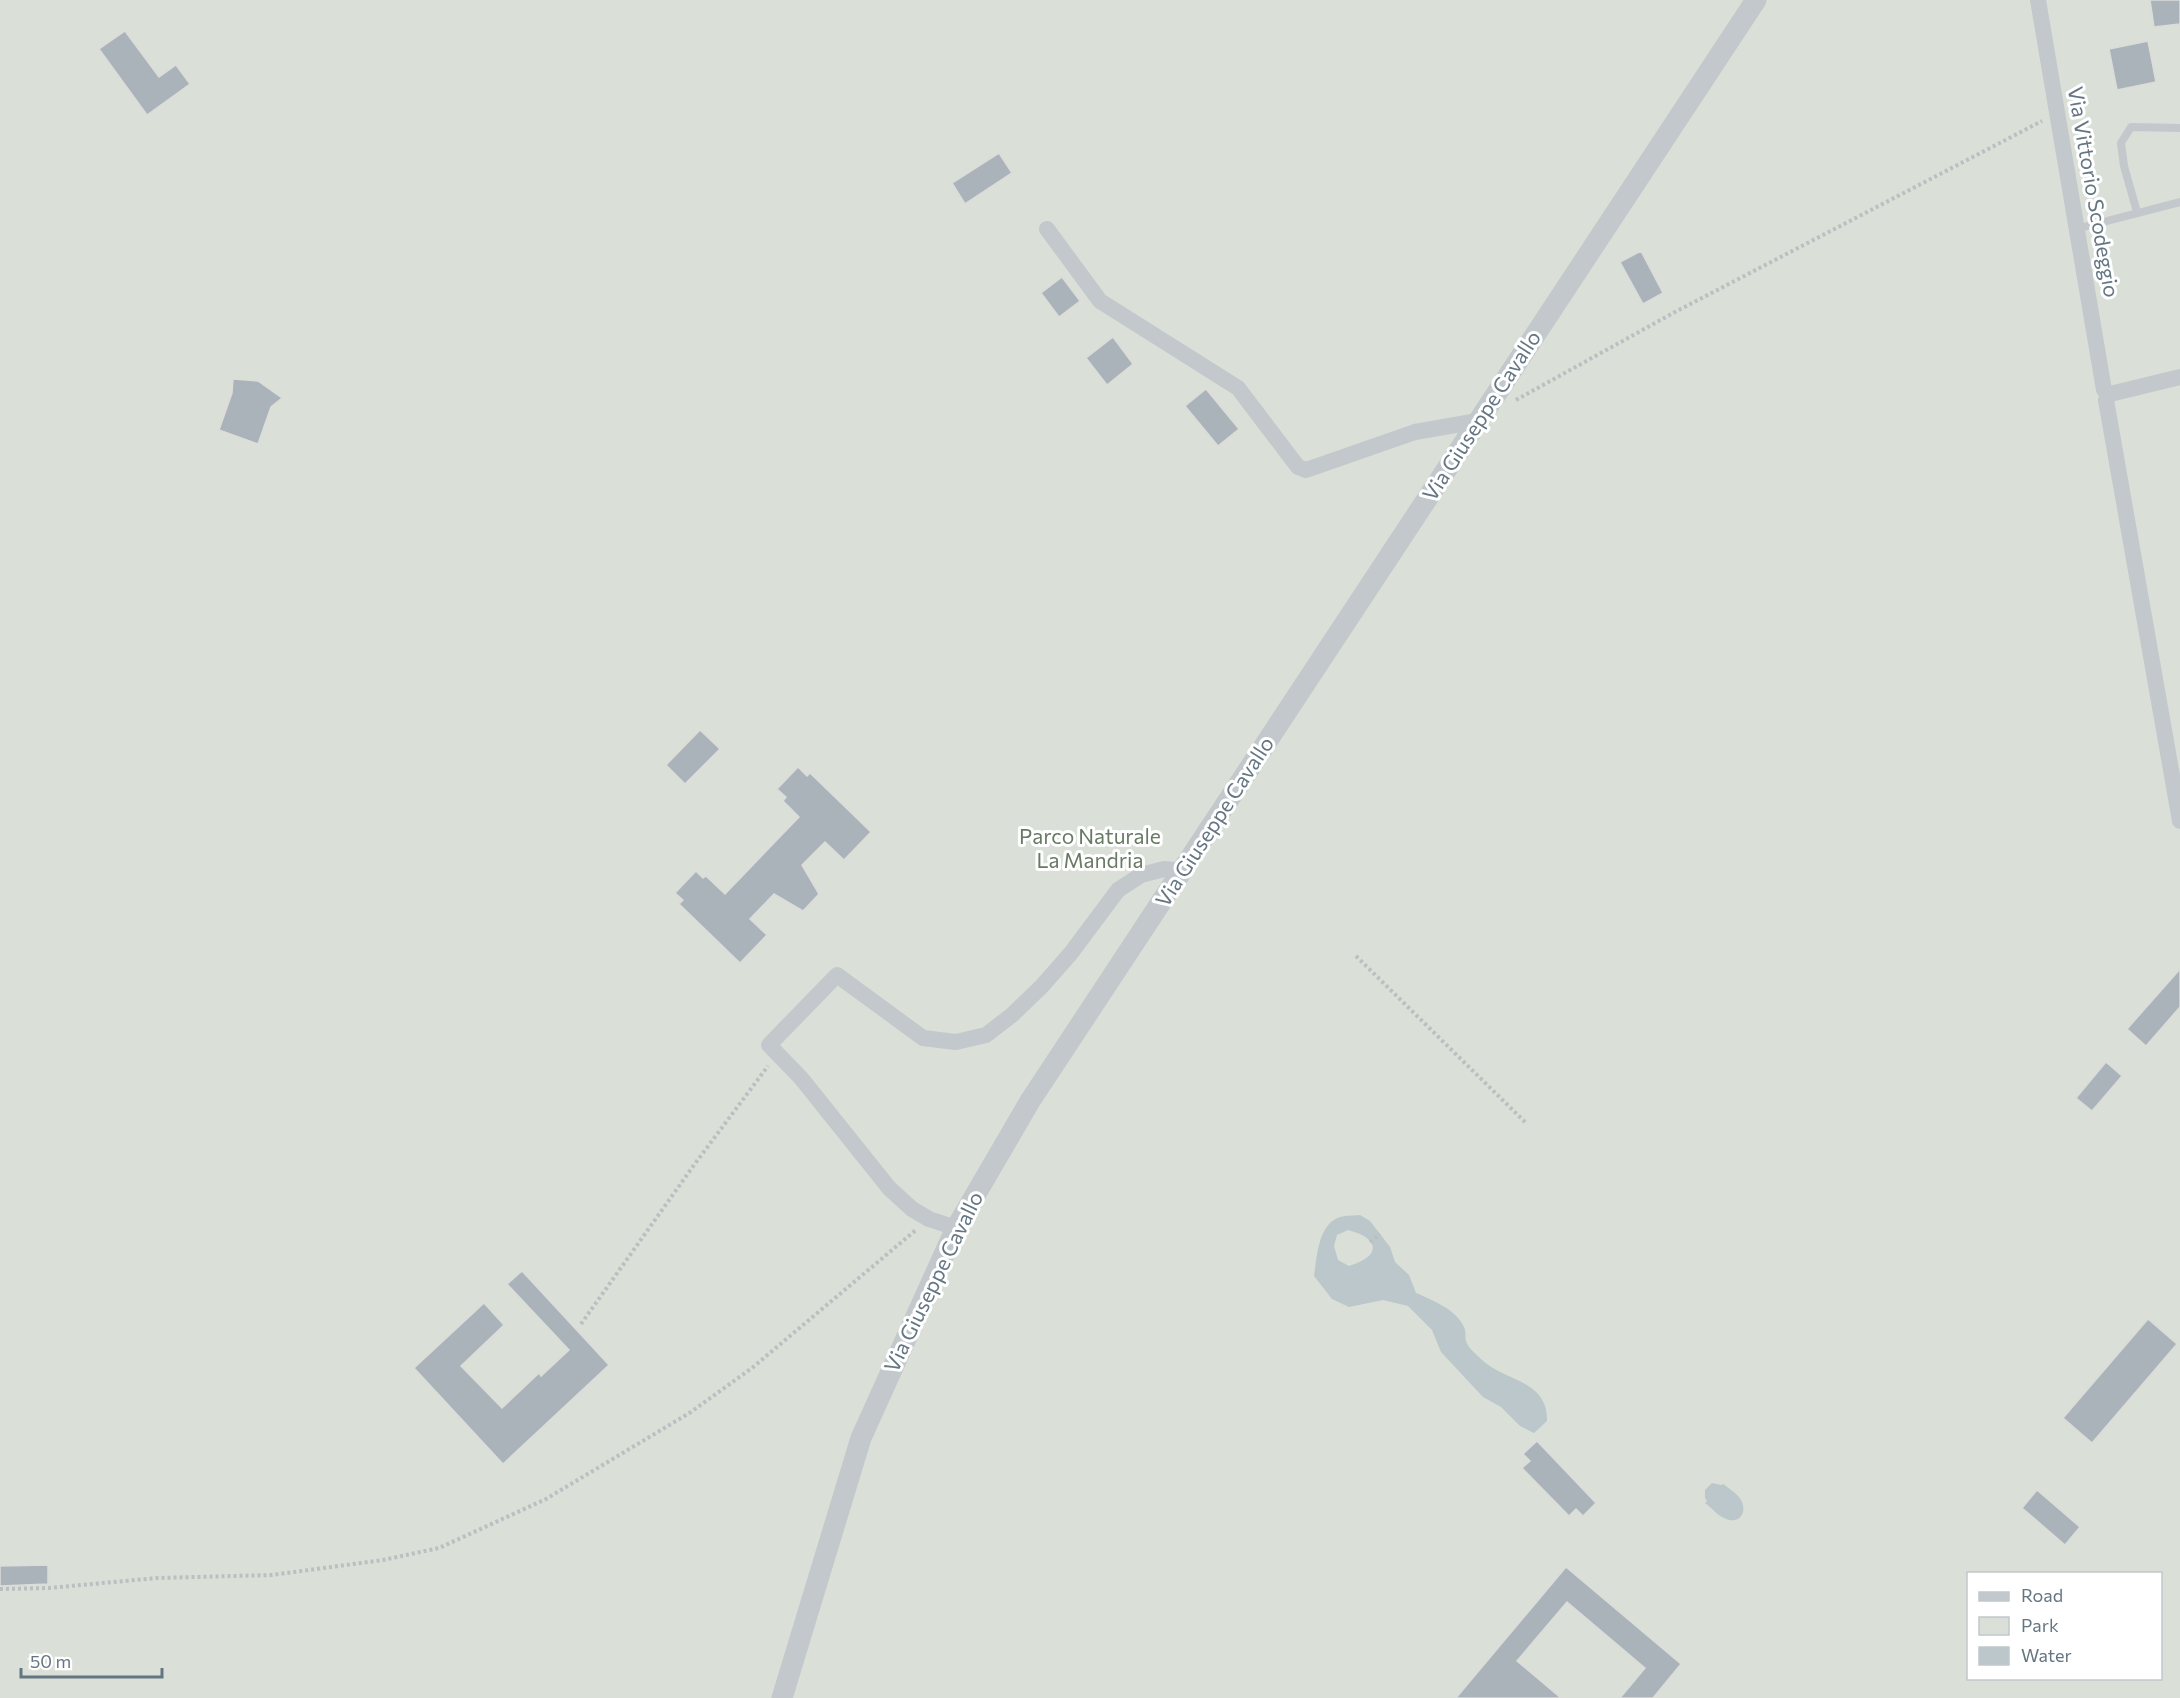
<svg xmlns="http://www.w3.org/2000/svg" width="2180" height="1698" font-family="Commissioner,sans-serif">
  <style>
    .green { fill: #dadfd7; fill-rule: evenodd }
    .water { fill: #bbc7cb; fill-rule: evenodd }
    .building { fill: #aab3b9; stroke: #dcdcda; stroke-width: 1.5 }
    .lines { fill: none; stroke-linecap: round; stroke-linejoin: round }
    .path { stroke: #bbbfc2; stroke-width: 4; stroke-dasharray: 3 3; stroke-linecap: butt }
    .service { stroke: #c3c8cc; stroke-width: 8 }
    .minor { stroke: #c3c8cc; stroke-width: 16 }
    .tertiary { stroke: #c3c8cc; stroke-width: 21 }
    .labels { text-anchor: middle; stroke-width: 6; stroke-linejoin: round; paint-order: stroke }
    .street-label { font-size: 21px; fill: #657683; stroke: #fff }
    .park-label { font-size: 21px; fill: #687a64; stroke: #fff }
  </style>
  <rect width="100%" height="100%" fill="#fafaf8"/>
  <path class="green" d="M0 0H2180V1698H0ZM1968 1574H2160V1678H1968Z"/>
  <g class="water">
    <path d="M1360 1215 1370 1221 1390 1247 1395 1262 1409 1275 1416 1293C1432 1300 1457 1310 1464 1327 1466 1331 1465 1337 1466 1341 1468 1348 1476 1354 1481 1359 1504 1382 1548 1379 1547 1421L1534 1433 1520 1426 1501 1407 1483 1397 1441 1352 1432 1330 1408 1306 1383 1300 1349 1307 1332 1299 1314 1276C1317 1257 1318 1224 1340 1217 1346 1215 1354 1216 1360 1215ZM1348 1230C1380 1238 1382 1256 1349 1266L1338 1260 1334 1246 1337 1235Z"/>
    <path d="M1712 1483 1721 1485 1723 1484C1728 1488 1738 1494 1741 1500 1748 1512 1739 1526 1724 1518 1717 1515 1711 1507 1705 1503L1707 1501 1705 1498V1490Z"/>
  </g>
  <g class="building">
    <polygon points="2150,0 2180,0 2180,24 2154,27"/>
    <polygon points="125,31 159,77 176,65 190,84 147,115 99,49"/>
    <polygon points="2148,41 2156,82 2117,90 2109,49"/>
    <polygon points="999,153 1012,173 965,204 952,183"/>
    <polygon points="1641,251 1663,293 1643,304 1620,262"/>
    <polygon points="1062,277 1080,301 1059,317 1041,293"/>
    <polygon points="1113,337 1133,364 1107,385 1086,358"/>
    <polygon points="233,379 258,381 282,398 271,407 258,444 219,430 232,393"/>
    <polygon points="1206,389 1239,429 1218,446 1185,406"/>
    <polygon points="700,730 720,749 685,784 666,765"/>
    <polygon points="798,767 807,776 810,773 871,832 844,860 825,842 802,865 819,894 803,911 774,894 750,919 767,935 740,963 679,904 683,900 675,893 696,871 703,878 706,876 725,894 799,817 783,801 786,797 777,789"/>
    <polygon points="2180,969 2180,1007 2146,1046 2127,1029"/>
    <polygon points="2106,1062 2122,1076 2092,1111 2076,1098"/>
    <polygon points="522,1271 609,1365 503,1464 414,1368 484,1303 504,1325 461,1366 502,1408 539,1373 541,1376 569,1350 507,1284"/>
    <polygon points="2148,1319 2177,1344 2092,1443 2063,1418"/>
    <polygon points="1537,1441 1596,1503 1583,1516 1576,1509 1569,1516 1522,1468 1530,1461 1523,1454"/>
    <polygon points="2037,1490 2080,1527 2065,1545 2022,1508"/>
    <polygon points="48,1565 48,1584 0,1586 0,1566"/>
    <polygon points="1566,1567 1681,1664 1653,1698 1620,1698 1645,1668 1567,1602 1517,1661 1561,1698 1456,1698"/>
  </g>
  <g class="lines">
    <g class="path">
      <polyline points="1516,400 1675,312 2042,121"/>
      <polyline points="1356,956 1527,1124"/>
      <polyline points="1370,1242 1380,1234"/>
      <polyline points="581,1324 694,1165 768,1066"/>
      <polyline points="0,1589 49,1588 157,1578 272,1575 383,1560 439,1548 546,1499 691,1412 752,1368 917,1229"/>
    </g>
    <g class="service">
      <polyline points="2137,212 2124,166 2121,143 2131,127 2180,128"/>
      <polyline points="2076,229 2180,202"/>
    </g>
    <g class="minor">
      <polyline points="2038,0 2104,390"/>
      <polyline points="1047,229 1100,301 1238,388 1298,467 1306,470 1415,432 1478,421"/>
      <polyline points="2110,394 2180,377"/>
      <polyline points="2106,400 2180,821"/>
      <polyline points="956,1228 929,1219 912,1209 889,1188 801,1078 769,1045 837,975 923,1038 956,1042 986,1035 1012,1015 1042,986 1071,953 1118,890 1141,875 1164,869 1183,871"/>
    </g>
    <polyline class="tertiary" points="782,1698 861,1438 956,1228 1030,1101 1756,0"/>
  </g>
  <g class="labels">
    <g class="street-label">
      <text transform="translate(2093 192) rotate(80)" y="7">Via Vittorio Scodeggio</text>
      <text transform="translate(1482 416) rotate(-57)" y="7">Via Giuseppe Cavallo</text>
      <text transform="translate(1215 822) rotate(-57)" y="7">Via Giuseppe Cavallo</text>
      <text transform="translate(934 1282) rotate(-64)" y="7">Via Giuseppe Cavallo</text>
    </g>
    <g class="park-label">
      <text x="1090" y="844">Parco Naturale<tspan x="1090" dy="24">La Mandria</tspan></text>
    </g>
  </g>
  <rect x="1967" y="1572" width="195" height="108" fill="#ffffff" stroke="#c1c8cd" stroke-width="1.5"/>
  <rect x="1979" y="1592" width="30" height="9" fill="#c3c8cc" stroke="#c1c8cd" stroke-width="1.5"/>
  <text x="2021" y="1602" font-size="18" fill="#657683">Road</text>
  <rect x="1979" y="1617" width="30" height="18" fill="#dadfd7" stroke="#c1c8cd" stroke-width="1.5"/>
  <text x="2021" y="1632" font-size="18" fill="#657683">Park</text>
  <rect x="1979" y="1647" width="30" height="18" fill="#bbc7cb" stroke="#c1c8cd" stroke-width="1.5"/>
  <text x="2021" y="1662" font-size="18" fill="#657683">Water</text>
  <path d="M21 1668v9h141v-9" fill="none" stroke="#657683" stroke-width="3"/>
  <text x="30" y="1668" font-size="18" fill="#657683" stroke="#ffffff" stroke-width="4.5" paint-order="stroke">50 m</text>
</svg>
